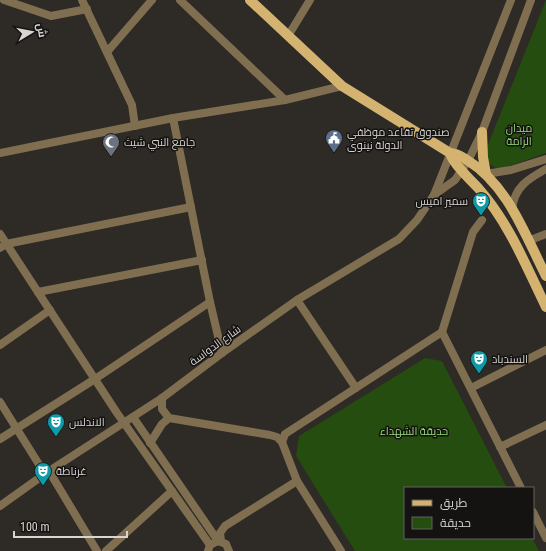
<svg xmlns="http://www.w3.org/2000/svg" width="546" height="551" font-family="'Roboto Condensed',Cairo,sans-serif">
  <style>
    .green { fill: #244d0f }
    .lines { fill: none; stroke-linecap: round; stroke-linejoin: round }
    .minor { stroke: #7f6f50; stroke-width: 8 }
    .tertiary { stroke: #7f6f50; stroke-width: 8 }
    .primary { stroke: #d4b270; stroke-width: 10 }
    .labels { text-anchor: middle; stroke-width: 3; stroke-linejoin: round; paint-order: stroke }
    .park-label { font-size: 11px; fill: #96d77a; stroke: #151311 }
    .poi-label { font-size: 11px; fill: #d7d5d2; stroke: #151311; text-anchor: start }
    .street-label { font-size: 11px; fill: #d7d5d2; stroke: #151311 }
  </style>
  <rect width="100%" height="100%" fill="#2e2a26"/>
  <g class="green">
    <polygon points="546,0 546,153 498,170 486,161 485,152"/>
    <polygon points="425,358 442,361 507,488 405,488 405,538 532,538 539,551 355,551 296,456 299,436"/>
  </g>
  <g class="lines">
    <g class="minor">
      <polyline points="4,0 51,16 87,9"/>
      <polyline points="82,0 132,105 135,126"/>
      <polyline points="180,0 285,100"/>
      <polyline points="288,36 310,0"/>
      <polyline points="107,52 152,0"/>
      <polyline points="173,118 210,302 222,353"/>
      <polyline points="486,174 511,170 546,159"/>
      <path d="M512 210C514 187 528 179 546 169"/>
      <polyline points="528,241 546,234"/>
      <polyline points="0,248 6,244 191,207"/>
      <polyline points="38,292 202,260"/>
      <polyline points="297,300 356,388"/>
      <polyline points="442,332 521,488"/>
      <polyline points="0,345 50,310"/>
      <polyline points="471,388 546,350"/>
      <polyline points="162,398 162,409 169,418 270,435 277,437 282,442"/>
      <polyline points="0,402 45,474"/>
      <polyline points="0,439 95,379 210,302"/>
      <polyline points="150,443 162,424 169,418"/>
      <polyline points="500,447 546,425"/>
      <polyline points="49,471 97,551"/>
      <polyline points="533,512 546,538"/>
      <polyline points="221,541 220,533 225,526 297,481"/>
      <polyline points="106,551 172,491"/>
      <polyline points="341,551 297,481 282,442 285,434 442,332 473,232 482,220"/>
    </g>
    <g class="tertiary">
      <polyline points="0,153 173,118 285,100 342,86"/>
      <polyline points="434,195 455,180 468,161 482,132 531,0"/>
      <polyline points="0,234 117,413 210,545"/>
      <polyline points="133,417 218,541"/>
      <polyline points="0,506 49,471 162,398 222,353 297,300 399,239 417,220 434,195 511,0"/>
      <polyline points="208,551 210,545 218,541 226,544 229,551"/>
    </g>
    <g class="primary">
      <path d="M250 0 342 86 450 153C457 153 462 157 467 160 508 185 525 235 546 276"/>
      <polyline points="482,132 483,157 486,174"/>
      <path d="M450 153C453 164 471 180 479 189 509 223 526 266 546 307"/>
    </g>
  </g>
  <defs>
    <g id="civic-pin" transform="scale(0.9)"><path d="M0 17L-7.5 6A9.5 9.5 0 1 1 7.5 6Z" fill="#5c6f8a" stroke="#151311"/><path d="M-.6-6.5H3V-4.5H.6V-3L4-1V1h2V6H-6V1h2V-1L-.6-3ZM-1.2 2.5V6h2.4V2.5Z" fill="#fff"/></g>
    <g id="mosque-pin" transform="scale(0.9)"><path d="M0 17L-7.5 6A9.5 9.5 0 1 1 7.5 6Z" fill="#6b7280" stroke="#151311"/><path d="M3.5-4.9A6 6 0 1 0 3.5 4.9A5 5 0 1 1 3.5-4.9Z" fill="#fff"/></g>
    <g id="theatre-pin" transform="scale(0.9)"><path d="M0 17L-7.5 6A9.5 9.5 0 1 1 7.5 6Z" fill="#0f9aa8" stroke="#151311"/><path d="M-5-5.5Q0-4 5-5.5V0Q5 5 0 6Q-5 5-5 0ZM-3.3-2.5H-1v1.5H-3.3ZM1-2.5H3.3v1.5H1ZM-2.8 1Q0 5.5 2.8 1Z" fill="#fff"/></g>
  </defs>
  <g fill-rule="evenodd">
    <use href="#civic-pin" x="334" y="138"/>
    <use href="#mosque-pin" x="111" y="142"/>
    <use href="#theatre-pin" x="481" y="201"/>
    <use href="#theatre-pin" x="479" y="359"/>
    <use href="#theatre-pin" x="56" y="422"/>
    <use href="#theatre-pin" x="43" y="471"/>
  </g>
  <g class="labels">
    <g class="park-label">
      <text x="519" y="132">ميدان<tspan x="519" dy="13">الرامة</tspan></text>
      <text x="414" y="435">حديقة الشهداء</text>
    </g>
    <g class="poi-label">
      <text x="347" y="136">صندوق تقاعد موظفي<tspan x="347" dy="13">الدولة نينوى</tspan></text>
      <text x="124" y="146">جامع النبي شيث</text>
      <text x="468" y="205" text-anchor="end">سمير اميس</text>
      <text x="492" y="363">السندباد</text>
      <text x="69" y="426">الاندلس</text>
      <text x="56" y="475">غرناطة</text>
    </g>
    <g class="street-label">
      <text transform="translate(215 345) rotate(-36)" y="4">شارع الدواسة</text>
    </g>
  </g>
  <rect x="404" y="487" width="130" height="52" fill="#151311" stroke="#63615e"/>
  <rect x="412" y="500" width="20" height="6" fill="#d4b270" stroke="#63615e"/>
  <text x="440" y="507" font-size="12" fill="#d7d5d2">طريق</text>
  <rect x="412" y="517" width="20" height="12" fill="#244d0f" stroke="#63615e"/>
  <text x="440" y="527" font-size="12" fill="#d7d5d2">حديقة</text>
  <g transform="translate(32 32) rotate(80)" stroke="#151311" stroke-width="3" paint-order="stroke">
  <path d="M0-3L7 15L0 10L-7 15Z" fill="#d7d5d2"/>
  <text y="-6" font-size="11" font-weight="bold" text-anchor="middle" fill="#d7d5d2">ش</text>
  </g>
  <path d="M14 531v6h113v-6" fill="none" stroke="#d7d5d2" stroke-width="2"/>
  <text x="20" y="531" font-size="12" fill="#d7d5d2" stroke="#151311" stroke-width="3" paint-order="stroke">100 m</text>
</svg>
